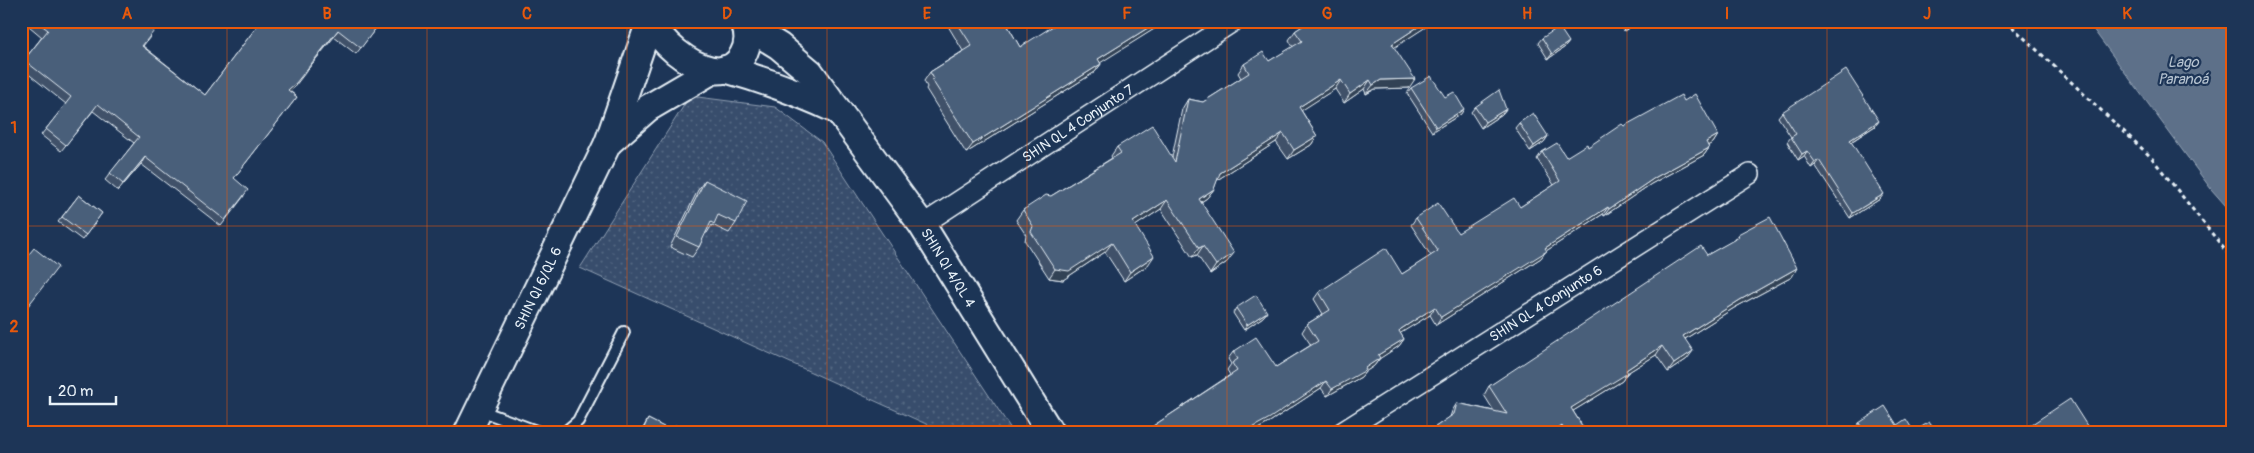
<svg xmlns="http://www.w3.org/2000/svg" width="2254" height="453" font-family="Pangolin,sans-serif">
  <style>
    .grass { fill: url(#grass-dots); stroke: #909fb2 }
    .water { fill: #5d7089; stroke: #95a4b5 }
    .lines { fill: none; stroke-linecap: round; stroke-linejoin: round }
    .lane-casing { stroke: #e8f1f8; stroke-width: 14 }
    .street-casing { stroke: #e8f1f8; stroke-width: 22 }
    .secondary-casing { stroke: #e8f1f8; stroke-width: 30 }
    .path { stroke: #e8f1f8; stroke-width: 3; stroke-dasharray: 4 4; stroke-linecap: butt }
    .lane { stroke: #1d3557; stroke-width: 10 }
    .street { stroke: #1d3557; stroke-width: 19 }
    .secondary { stroke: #1d3557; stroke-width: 26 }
    .wall { fill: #3f5169; stroke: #e8f1f8 }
    .shaded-wall { fill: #334255; stroke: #e8f1f8 }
    .building { fill: #495e7a; stroke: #e8f1f8 }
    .grid { fill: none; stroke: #e8590c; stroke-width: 1; stroke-opacity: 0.55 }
    .labels { text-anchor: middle; stroke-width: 4.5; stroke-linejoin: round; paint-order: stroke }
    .street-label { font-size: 14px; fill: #e8f1f8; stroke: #1d3557 }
    .water-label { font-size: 15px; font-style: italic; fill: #b7c4d1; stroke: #1d3557 }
    .neatline { fill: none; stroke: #e8590c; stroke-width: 2 }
    .grid-label { font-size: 16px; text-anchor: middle; font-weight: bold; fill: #e8590c }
  </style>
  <defs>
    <pattern id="grass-dots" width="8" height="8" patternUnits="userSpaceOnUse" patternTransform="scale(1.25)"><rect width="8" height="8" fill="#374d6c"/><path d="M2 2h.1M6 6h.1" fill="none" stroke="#546782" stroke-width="1.8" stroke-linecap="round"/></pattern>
  </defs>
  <rect width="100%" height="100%" fill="#1d3557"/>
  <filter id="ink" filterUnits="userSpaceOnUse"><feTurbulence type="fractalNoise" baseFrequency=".02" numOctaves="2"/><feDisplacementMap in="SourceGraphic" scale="10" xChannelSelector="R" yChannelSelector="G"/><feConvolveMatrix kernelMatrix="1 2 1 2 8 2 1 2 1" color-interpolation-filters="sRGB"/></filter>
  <g filter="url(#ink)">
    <polygon class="grass" points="690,96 775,107 822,142 1013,432 944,432 580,268"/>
    <polygon class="water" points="2087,21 2233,21 2233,214 2211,189"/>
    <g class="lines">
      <g class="lane-casing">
        <g id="lane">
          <polyline points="479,410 539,432"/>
          <polyline points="565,432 578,421 624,332"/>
        </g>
      </g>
      <g class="street-casing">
        <g id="street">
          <path id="s1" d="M922 225 1234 21"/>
          <path id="s2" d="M1342 432 1750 174"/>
        </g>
      </g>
      <g class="secondary-casing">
        <g id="secondary">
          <path d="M650 21C662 43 687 65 712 70 739 75 756 43 743 21"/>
          <path id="s3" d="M745 25 779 46 810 72 922 225 1050 432"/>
          <path d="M725 69C764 80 800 93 836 110"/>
          <polyline points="608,143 648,108 713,70"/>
          <path id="s4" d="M468 432 608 143 650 21"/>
        </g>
      </g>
      <polyline class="path" points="2006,21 2151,157 2233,260"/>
      <use href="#lane" class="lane"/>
      <use href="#street" class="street"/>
      <use href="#secondary" class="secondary"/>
    </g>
    <g class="wall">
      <polygon points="23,21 143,21 150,37 143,46 205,95 261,21 376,28 356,54 334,37 290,91 297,97 234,178 244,196 221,226 141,164 118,191 105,180 134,143 93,111 61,151 41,135 66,104 21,68 21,64 42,37"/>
      <polygon points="945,21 1005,21 1020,47 1167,21 1100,62 1101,64 1095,72 966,153 926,89 927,87 924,81 930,72 963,51"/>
      <polygon points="1310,21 1435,21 1394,47 1409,88 1375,89 1366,94 1364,89 1344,103 1335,89 1301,110 1317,136 1311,145 1288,159 1276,142 1217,180 1214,189 1207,198 1201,202 1227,262 1210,274 1197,255 1192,257 1161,209 1135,226 1148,265 1124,281 1105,252 1063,280 1049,278 1025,241 1026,235 1016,220 1023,210 1051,196 1112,158 1111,156 1117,147 1172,157 1182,109 1188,99 1203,102 1241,78 1238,73 1244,64 1269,61 1293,47 1289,40 1295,31"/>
      <polygon points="1618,21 1639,21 1624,31"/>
      <polygon points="1775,21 1785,21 1778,26"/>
      <polygon points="1542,38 1569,42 1565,47 1548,59 1538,43"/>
      <polygon points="1411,88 1445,97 1461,114 1432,132 1407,93"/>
      <polygon points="1684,101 1718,135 1713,143 1708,145 1709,148 1704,155 1651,184 1604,216 1603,214 1546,251 1541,258 1436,325 1430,315 1400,333 1404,339 1399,346 1380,358 1374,366 1365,372 1361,377 1327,396 1321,388 1265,425 1252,432 1149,432 1153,426 1230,375 1227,370 1231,364 1228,359 1233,352 1276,367 1311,345 1302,332 1307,324 1323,314 1314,299 1319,292 1402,274 1431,256 1411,225 1416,218 1458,233 1520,207 1554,185 1537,159 1542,152 1566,157 1588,147 1624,126"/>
      <polygon points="1475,107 1506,109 1502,114 1481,128 1471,112"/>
      <polygon points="1782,112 1879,121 1875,126 1851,142 1880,199 1850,218 1815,165 1811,168 1804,156 1798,160 1787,142 1791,137 1778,117"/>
      <polygon points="1519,123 1548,136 1544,142 1530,151 1515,128"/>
      <polygon points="705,180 736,223 729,233 712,225 707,233 705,233 699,247 692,257 670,247 698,190"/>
      <polygon points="79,195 102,213 82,240 58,222"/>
      <polygon points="1738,234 1792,277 1734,308 1685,339 1687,359 1668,372 1656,355 1627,373 1622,381 1573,411 1586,432 1428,432 1450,417 1452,411 1457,403 1494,411 1484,395 1489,386 1707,255 1733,241"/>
      <polygon points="1236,308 1267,312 1263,317 1244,330 1233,313"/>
      <polygon points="648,419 671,431 675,425 688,432 641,432"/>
      <polygon points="1859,423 1897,425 1914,432 1936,432 1857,432 1855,429"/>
    </g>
    <g class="shaded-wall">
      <polygon points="1159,21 1167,21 1092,68 1098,59"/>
      <polygon points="1427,21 1435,21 1386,53 1392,44"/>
      <polygon points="1634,21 1639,21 1624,31 1628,25"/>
      <polygon points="338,30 292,90 284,97 288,90"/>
      <polygon points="1569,42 1565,47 1548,59 1552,54"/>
      <polygon points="1101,64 1095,72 966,153 973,144"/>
      <polygon points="1415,79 1409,88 1375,89 1366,94 1373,85 1381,80"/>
      <polygon points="1341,80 1335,89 1293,116 1299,107"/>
      <polygon points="1370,80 1364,89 1344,103 1350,94"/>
      <polygon points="1464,109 1461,114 1432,132 1436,127"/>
      <polygon points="1506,109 1502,114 1481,128 1485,122"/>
      <polygon points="1879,121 1875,126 1846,145 1850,140"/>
      <polygon points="1283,133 1276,142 1214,182 1220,173"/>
      <polygon points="1718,135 1713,143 1701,149 1706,142"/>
      <polygon points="1317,136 1311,145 1288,159 1294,150"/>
      <polygon points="1548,136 1544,142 1530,151 1534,146"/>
      <polygon points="1709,148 1704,155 1651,184 1604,216 1609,209 1656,177"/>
      <polygon points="1807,151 1804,156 1798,160 1802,154"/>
      <polygon points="145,157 141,164 118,191 123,184"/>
      <polygon points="1819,160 1815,165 1811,168 1815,162"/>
      <polygon points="1214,189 1207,198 1192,208 1199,199"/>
      <polygon points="1884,194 1880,199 1850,218 1853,213"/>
      <polygon points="1167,200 1161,209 1126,232 1133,222"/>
      <polygon points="1608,207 1603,214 1546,251 1541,258 1436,325 1441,317 1545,248"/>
      <polygon points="1112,243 1105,252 1063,280 1049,278 1055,269"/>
      <polygon points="1203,246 1197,255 1192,257 1199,248"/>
      <polygon points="1234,253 1227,262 1210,274 1216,265"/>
      <polygon points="1154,256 1148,265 1124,281 1130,272"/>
      <polygon points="1797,268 1792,277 1734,308 1677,344 1683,336 1740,300"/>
      <polygon points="1435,307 1430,315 1396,336 1399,331 1401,329"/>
      <polygon points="1267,312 1263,317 1244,330 1247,325"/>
      <polygon points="1404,339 1399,346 1373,363 1378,355"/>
      <polygon points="1662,346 1656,355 1627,373 1622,381 1565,416 1571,408 1626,370"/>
      <polygon points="1693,351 1687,359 1668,372 1674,364"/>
      <polygon points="1380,358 1374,366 1365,372 1361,377 1327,396 1332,389"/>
      <polygon points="1326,381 1321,388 1265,425 1252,432 1244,432"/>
      <polygon points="1562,426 1558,432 1554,432"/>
    </g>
    <g class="building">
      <polygon points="36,21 143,21 154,31 142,46 205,95 261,21 368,21 376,28 361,48 338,30 296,83 288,90 297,97 234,178 248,190 225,220 145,157 123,184 110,173 139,137 98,104 66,145 46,129 71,97 24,60 48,30"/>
      <polygon points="956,21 1005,21 1020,47 1061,21 1159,21 1098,59 1101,64 973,144 932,80 934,79 930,72 972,46"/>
      <polygon points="1310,21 1427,21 1392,44 1415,79 1381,80 1373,85 1370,80 1350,94 1341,80 1299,107 1317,136 1294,150 1283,133 1220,173 1214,189 1199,199 1234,253 1216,265 1203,246 1199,248 1167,200 1133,222 1154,256 1130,272 1112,243 1069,271 1055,269 1031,232 1033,226 1023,210 1046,195 1051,196 1121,153 1117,147 1152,125 1175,162 1188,99 1203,102 1249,73 1244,64 1263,52 1269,61 1302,41 1295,31"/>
      <polygon points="1625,21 1634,21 1628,25"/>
      <polygon points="1559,27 1569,42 1552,54 1542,38"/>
      <polygon points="1846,70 1879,121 1850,140 1884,194 1853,213 1819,160 1815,162 1807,151 1802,154 1791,137 1796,134 1782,112"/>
      <polygon points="1431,76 1445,97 1454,92 1464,109 1436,127 1411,88"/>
      <polygon points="1499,90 1506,109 1485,122 1475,107"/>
      <polygon points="1695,94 1718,135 1706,142 1709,148 1656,177 1609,209 1608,207 1545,248 1547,251 1441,317 1435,307 1401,329 1399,331 1404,339 1378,355 1380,358 1365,368 1366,370 1332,389 1326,381 1270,418 1244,432 1157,432 1153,426 1237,371 1232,363 1238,359 1233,352 1256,337 1276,367 1318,341 1307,324 1330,310 1319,292 1386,248 1402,274 1438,251 1416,218 1438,203 1458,233 1514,198 1520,207 1560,181 1542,152 1557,143 1566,157 1587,144 1588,147 1622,124 1624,126 1681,95 1684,101"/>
      <polygon points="1533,113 1548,136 1534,146 1519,123"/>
      <polygon points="705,180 747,201 736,223 718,215 714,224 711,222 699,247 677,237"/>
      <polygon points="79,195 102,213 86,235 62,217"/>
      <polygon points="1770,217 1797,268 1740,300 1683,336 1693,351 1674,364 1662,346 1626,370 1628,373 1571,408 1586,432 1565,432 1562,426 1554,432 1428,432 1454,414 1457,403 1507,414 1489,386 1701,246 1707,255 1739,237 1738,234"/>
      <polygon points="34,248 58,267 21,315 21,264"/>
      <polygon points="1256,295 1267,312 1247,325 1236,308"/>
      <polygon points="2070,399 2091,432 2020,432"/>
      <polygon points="1885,406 1897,425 1906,419 1914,432 1929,422 1936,432 1864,432 1859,423"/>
      <polygon points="648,419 672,431 675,425 688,432 642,432"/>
      <polygon points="1422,427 1425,432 1414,432"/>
    </g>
  </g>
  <path class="grid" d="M227 21V432M427 21V432M627 21V432M827 21V432M1027 21V432M1227 21V432M1427 21V432M1627 21V432M1827 21V432M2027 21V432M21 226H2233"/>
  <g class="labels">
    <g class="street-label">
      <text dy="5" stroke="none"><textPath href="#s1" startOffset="186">SHIN QL 4 Conjunto 7</textPath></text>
      <text dy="5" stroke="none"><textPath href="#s3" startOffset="320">SHIN QI 4/QL 4</textPath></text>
      <text dy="5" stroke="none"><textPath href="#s4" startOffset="160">SHIN QI 6/QL 6</textPath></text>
      <text dy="5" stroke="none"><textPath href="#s2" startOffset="241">SHIN QL 4 Conjunto 6</textPath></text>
    </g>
    <g class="water-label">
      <text x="2183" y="67">Lago<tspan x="2183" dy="17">Paranoá</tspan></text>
    </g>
  </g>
  <rect width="2254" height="453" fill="none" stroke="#1d3557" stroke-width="55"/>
  <path d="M50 396v8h66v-8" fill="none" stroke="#e8f1f8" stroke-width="2.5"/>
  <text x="58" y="396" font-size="15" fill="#e8f1f8" stroke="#1d3557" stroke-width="4" paint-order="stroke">20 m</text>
  <rect x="28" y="28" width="2198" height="398" class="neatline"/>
  <g class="grid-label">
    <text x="127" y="19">A</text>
    <text x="327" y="19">B</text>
    <text x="527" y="19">C</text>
    <text x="727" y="19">D</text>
    <text x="927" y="19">E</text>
    <text x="1127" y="19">F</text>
    <text x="1327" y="19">G</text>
    <text x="1527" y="19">H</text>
    <text x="1727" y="19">I</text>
    <text x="1927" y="19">J</text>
    <text x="2127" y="19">K</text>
    <text x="14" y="133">1</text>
    <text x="14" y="332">2</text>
  </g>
</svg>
